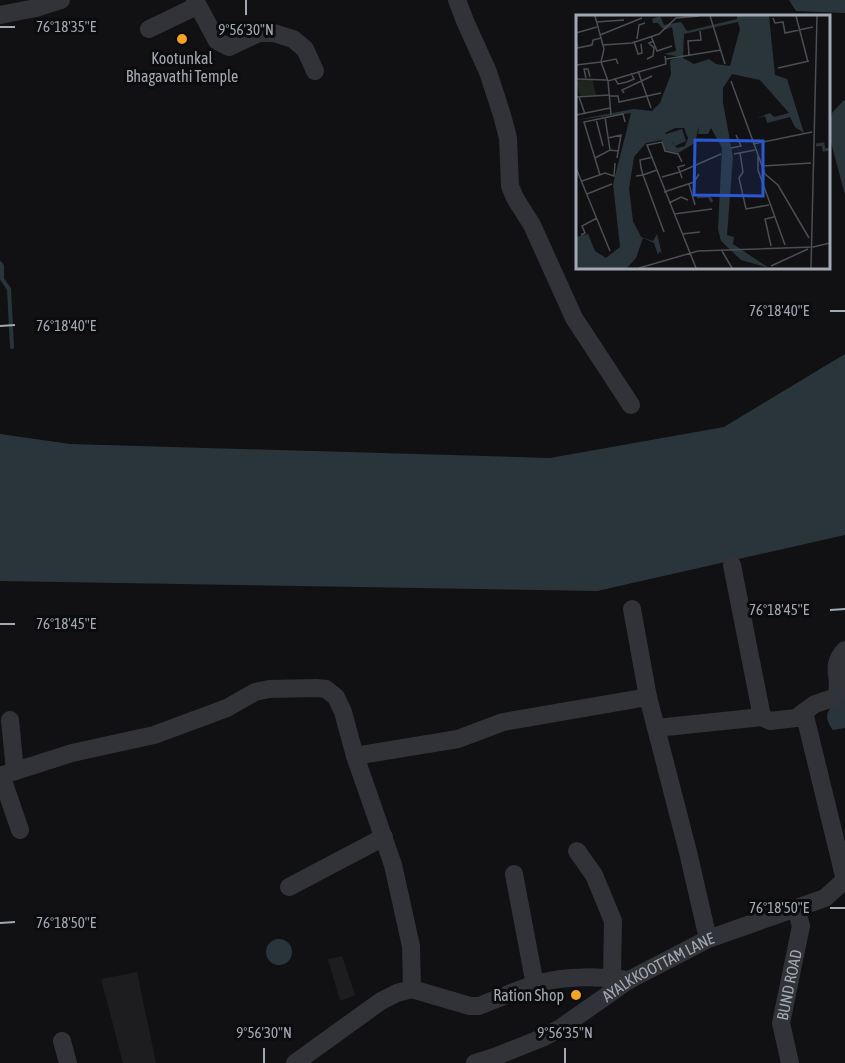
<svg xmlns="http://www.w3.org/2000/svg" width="845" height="1063" font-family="'Asap Condensed',sans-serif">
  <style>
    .built { fill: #1d1d20 }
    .water { fill: #2a353b }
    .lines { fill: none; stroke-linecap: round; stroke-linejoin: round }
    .stream { stroke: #2a353b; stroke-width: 4 }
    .minor { stroke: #323338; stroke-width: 18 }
    .ticks { fill: none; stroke: #a2a9b4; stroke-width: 2 }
    .poi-dot { fill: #f5a227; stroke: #0c0c0e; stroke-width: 2 }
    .labels { text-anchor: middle; stroke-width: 6; stroke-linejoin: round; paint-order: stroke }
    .poi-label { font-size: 16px; fill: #a2a9b4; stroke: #0c0c0e }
    .street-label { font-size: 16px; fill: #a2a9b4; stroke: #0c0c0e }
    .inset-river { fill: none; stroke: #2a353b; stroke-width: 3 }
    .inset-road { fill: none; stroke: #4b4e53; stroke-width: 1.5 }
    .view { fill: #2a57d4; fill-opacity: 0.15; stroke: #2a57d4; stroke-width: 3 }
    .inset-edge { fill: none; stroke: #a2a9b4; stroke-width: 3 }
    .ticks-label { font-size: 15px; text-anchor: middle; fill: #a2a9b4; stroke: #0c0c0e; stroke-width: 6; stroke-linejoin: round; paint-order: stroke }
  </style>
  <rect width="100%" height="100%" fill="#111113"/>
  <g class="built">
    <polygon points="342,956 355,995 340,1001 328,959"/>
    <polygon points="137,972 156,1063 123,1063 101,979"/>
  </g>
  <g class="water">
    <polygon points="789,0 845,0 845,13 796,11"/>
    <polygon points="845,100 845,195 828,131 832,113 843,101"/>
    <polygon points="845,354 845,535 597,591 0,581 0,434 70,444 550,458 724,427"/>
    <path d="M845 697V728L833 730C820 713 831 706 845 697Z"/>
    <circle cx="279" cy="952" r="13"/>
  </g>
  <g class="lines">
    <polyline class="stream" points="0,263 2,266 2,279 9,289 12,347"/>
    <g class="minor">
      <polyline points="195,0 217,41 229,47 259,33 274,33 293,39 305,49 315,71"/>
      <polyline points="457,0 465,21 488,72 502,115 508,138 510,186 515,198 532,225 574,318 631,405"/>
      <polyline points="0,15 36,8 61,0"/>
      <polyline points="149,29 197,6"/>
      <path d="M732 565 762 717 770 721 796 718 815 704 836 697C843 677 828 668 845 650"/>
      <polyline points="632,609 648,697 688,852 708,939"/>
      <polyline points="10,720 15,771"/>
      <polyline points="656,728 762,717"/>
      <polyline points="355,756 393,865 411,946 412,989"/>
      <polyline points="1,775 20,830"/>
      <polyline points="0,776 72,753 154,735 227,708 255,692 269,689 316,688 326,689 336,697 343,712 355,756 458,739 503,722 648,697"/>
      <polyline points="577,851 594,875 613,921 612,978"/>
      <polyline points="514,874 535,985"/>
      <polyline points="289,887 384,837"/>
      <polyline points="62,1041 68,1063"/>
      <path d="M295 1063 381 1001 397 993 412 989 470 1006H479C499 998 519 989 540 983 569 975 600 977 629 980"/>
      <path id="s1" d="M475 1063 497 1056 542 1038 559 1029 629 980 708 939 825 898 845 880 804 712"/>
      <path id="s2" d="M790 1063 781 1023 801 926 796 908"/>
    </g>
  </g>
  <path class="ticks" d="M246 0V15M0 27H15M830 311H845M0 326 15 325M830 610 845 609M0 624H15M830 908H845M0 923 15 922M264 1048V1063M565 1048V1063"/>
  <g class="poi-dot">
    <circle cx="182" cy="39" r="6"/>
    <circle cx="576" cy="995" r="6"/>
  </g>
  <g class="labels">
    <g class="poi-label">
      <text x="182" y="64">Kootunkal<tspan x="182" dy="18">Bhagavathi Temple</tspan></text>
      <text x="564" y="1001" text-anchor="end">Ration Shop</text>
    </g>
    <g class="street-label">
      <text dy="6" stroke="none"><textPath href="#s1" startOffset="208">AYALKKOOTTAM LANE</textPath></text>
      <text dy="6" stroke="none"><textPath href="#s2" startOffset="80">BUND ROAD</textPath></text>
    </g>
  </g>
  <g transform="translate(576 15)">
    <rect width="254" height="254" fill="#111113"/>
    <path d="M16 63 20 80 4 81 0 66Z" fill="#1d251e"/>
    <path d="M84 1 88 10 105 7 111 16 161 4V1H193L199 60 211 64 228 118 219 112 214 102 191 108 189 101 181 103 194 98 198 102 213 98 184 65 156 59 147 73V88L157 142 151 220 158 222 157 229 193 253 165 245 145 226 142 214 146 133 135 113 132 119H122L123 110 119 128 102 138 89 135 86 125 70 128 58 142 53 174 57 206 65 222 77 226 81 219 86 239 84 236 82 240 78 228 67 223 60 243 51 253H0V222L12 219 19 236 30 243 44 232 37 169 55 98 0 105 58 94 76 96 84 88 95 59 94 45 106 42 88 39 100 36 96 12 88 15 82 8H77L76 4ZM162 7 164 14 154 51 140 49 133 44 118 49 107 43 108 19ZM99 113H108L112 123 109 131 101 133 89 118ZM106 114 110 126 99 131 90 119Z" fill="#2a353b" fill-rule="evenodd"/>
    <path class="inset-river" d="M240 130 247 129 248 135 254 134M121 182 133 181 136 187"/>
    <path class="inset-road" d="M19 1 28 34 25 47 32 66 35 100M134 1 149 49M220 1 232 47M197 3 199 8 207 7 209 18 237 12M20 7 48 5M0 18 21 12M24 20 66 3M75 21 81 36 96 31M0 22 1 33 16 30 17 25 25 23M61 24 63 10 69 8M58 26 62 39 66 38 65 29M27 30 56 28 83 19 100 3 123 1M113 40 112 26 125 25 124 16M71 44 77 41 78 33 73 28 78 26M90 44 145 35M25 47 40 44 42 49M0 50 25 47M202 53 233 46M62 56 75 93M10 63 8 54H12L14 62M0 64 31 65M39 64 42 69 51 67 58 64 55 58M32 66 90 49 89 41M155 66 189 159 202 170 233 223M48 78 46 75 76 61M33 81H42L43 87 85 78M0 82 33 80M3 82 9 99M0 100 34 93M29 102 34 135M20 104 27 131M32 123 45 120 41 143M177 129 236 117M155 133 165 131 160 120M164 138 167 157 163 163 170 194 193 190M158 139 179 135M182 141V155L209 230M77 142 64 145 65 153 67 160 81 155M19 143 34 135 42 136M106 147 102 139 89 136 86 127 71 130 120 253M109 150 102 152 104 157 145 139M187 151 235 148M0 153 34 236M24 160 8 107 47 99 49 107M60 161 67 160 88 217M86 162 104 157 106 163M6 166 29 158 38 161 39 148M113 169 119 190M88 177 118 167 123 159M11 179 36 169M93 188 105 182 112 185M98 199 136 194M106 219 124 217M5 220 9 218 6 211 21 203M195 231 189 204 198 202M146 236 156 253M195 251 232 234M63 253 122 236 237 232 254 228M235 253 241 1"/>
    <path class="view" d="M119 125 187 126V181L118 180Z"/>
    <rect width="254" height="254" class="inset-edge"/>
  </g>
  <g class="ticks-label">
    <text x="66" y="32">76°18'35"E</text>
    <text x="246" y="35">9°56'30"N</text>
    <text x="779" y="316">76°18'40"E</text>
    <text x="66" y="331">76°18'40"E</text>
    <text x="779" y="615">76°18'45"E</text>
    <text x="66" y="629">76°18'45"E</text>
    <text x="779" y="913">76°18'50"E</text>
    <text x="66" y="928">76°18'50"E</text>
    <text x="264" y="1038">9°56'30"N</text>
    <text x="565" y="1038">9°56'35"N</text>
  </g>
</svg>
